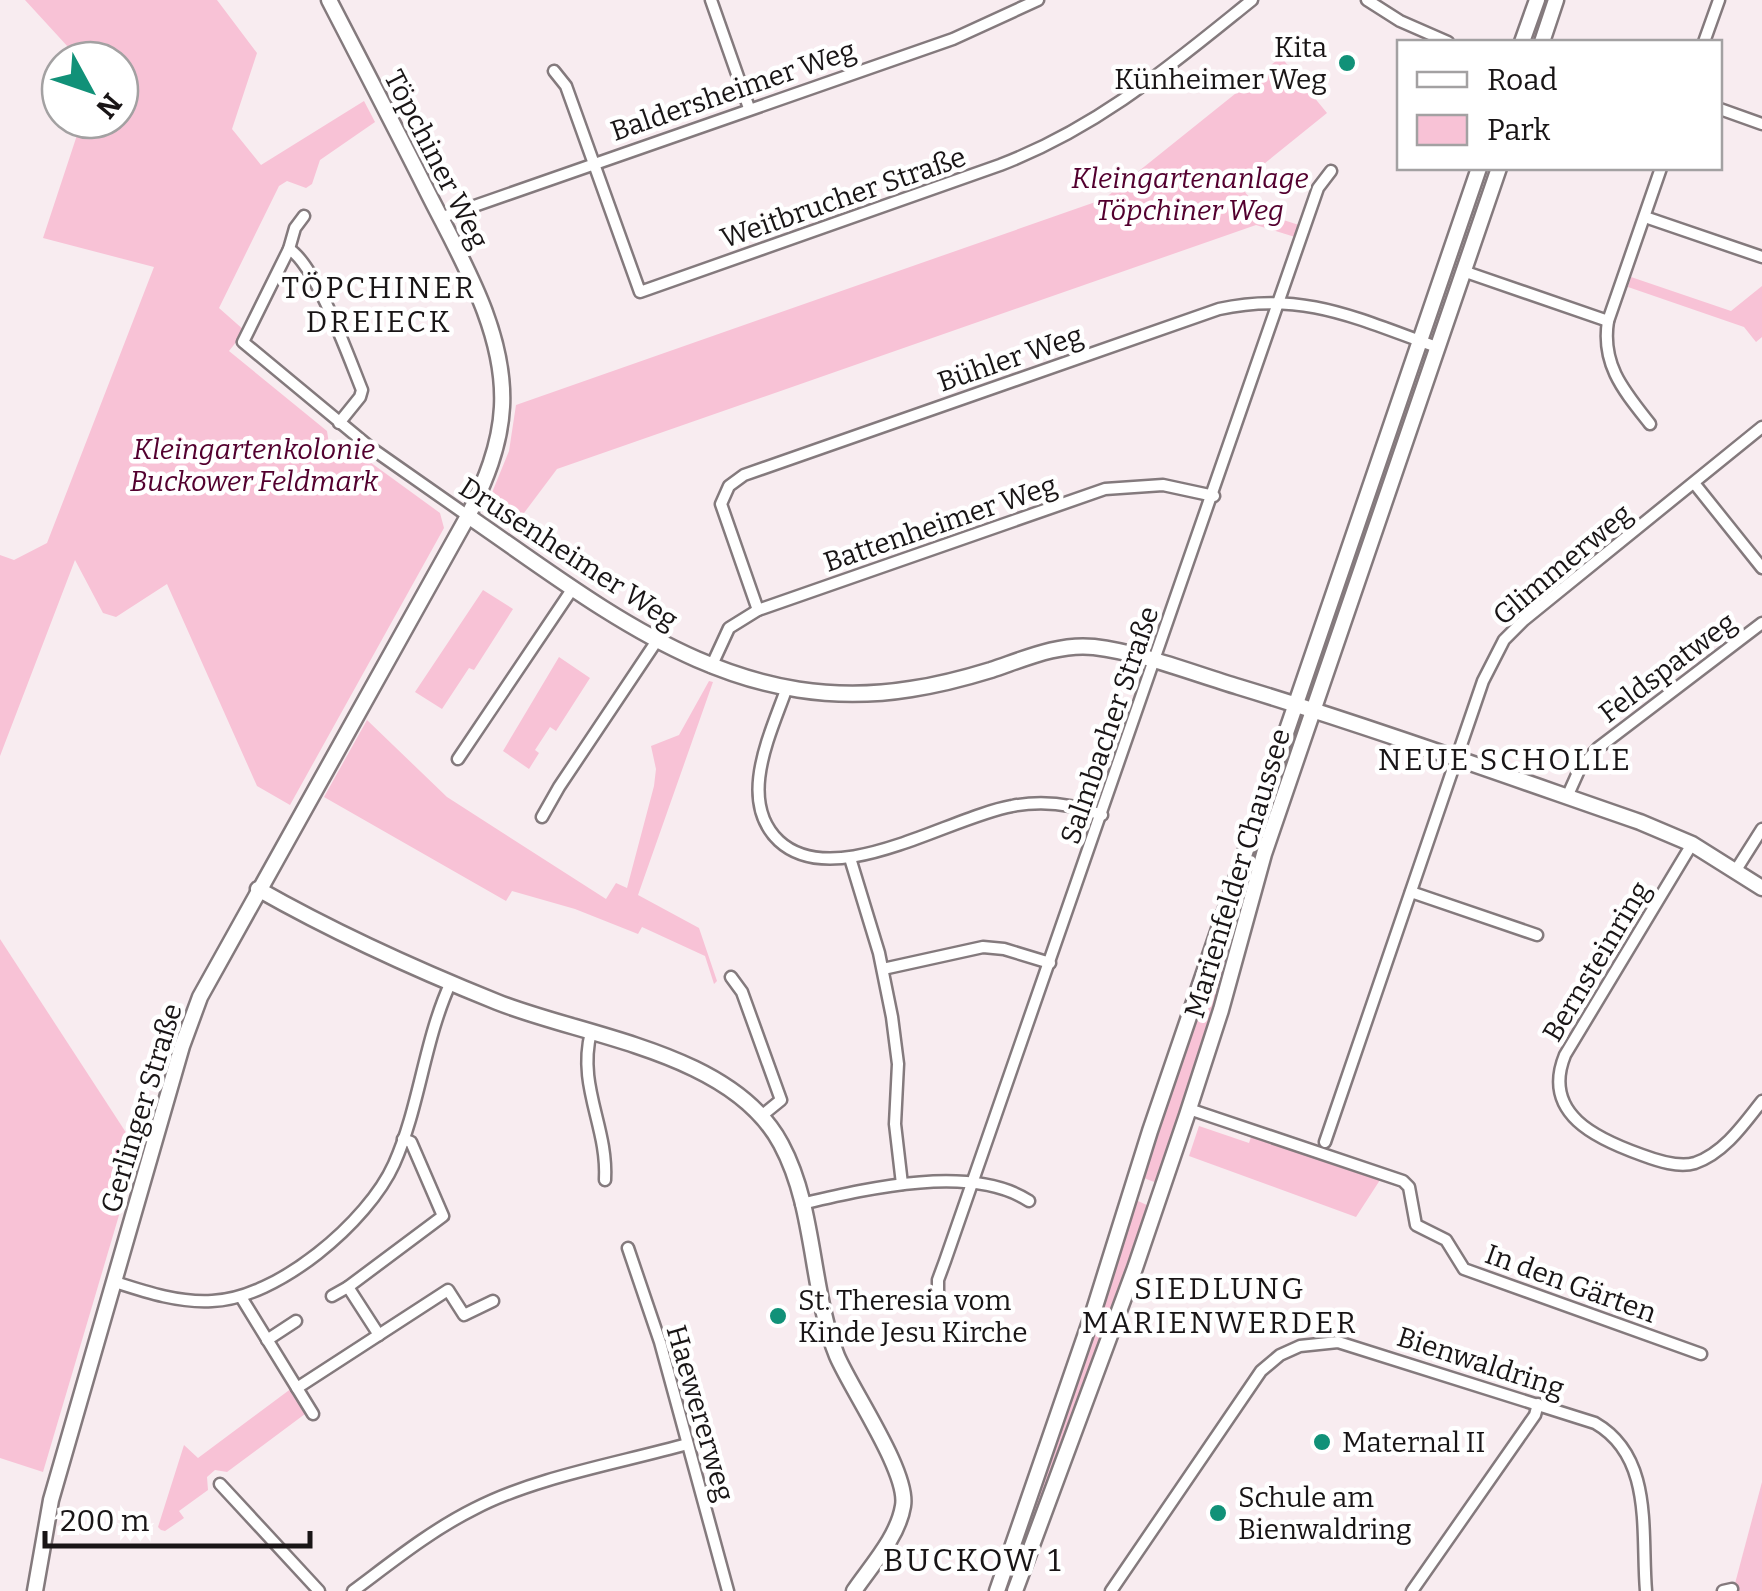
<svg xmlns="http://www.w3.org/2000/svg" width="1762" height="1591" font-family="Bitter,serif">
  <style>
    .green { fill: #f8c2d6 }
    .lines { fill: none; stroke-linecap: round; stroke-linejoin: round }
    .street-casing { stroke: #847a7d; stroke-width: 15 }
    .secondary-casing { stroke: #847a7d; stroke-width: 19 }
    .street { stroke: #fff; stroke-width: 10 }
    .secondary { stroke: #fff; stroke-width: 14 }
    .poi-dot { fill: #119178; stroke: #fff; stroke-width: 4 }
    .labels { text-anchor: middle; stroke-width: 9; stroke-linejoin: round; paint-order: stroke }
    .poi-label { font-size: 28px; fill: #191516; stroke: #fff; text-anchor: start }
    .street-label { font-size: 28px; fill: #191516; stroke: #fff }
    .park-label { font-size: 28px; font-style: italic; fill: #53002f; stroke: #fff }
    .neighbourhood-label { font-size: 30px; letter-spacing: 2.5px; fill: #191516; stroke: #fff }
    .quarter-label { font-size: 32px; letter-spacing: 2.5px; fill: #191516; stroke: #fff }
  </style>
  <rect width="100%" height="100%" fill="#f8ecf0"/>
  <g class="green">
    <polygon points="25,0 217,0 257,53 232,129 261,165 364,101 375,122 320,160 312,184 306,188 287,181 279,186 219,308 245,331 229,351 327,431 329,444 340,452 352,449 440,513 444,528 290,805 257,786 167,584 116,617 103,613 75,560 0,756 0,555 14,560 47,543 154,267 43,238 82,120 120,120 120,60 80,60"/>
    <polygon points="1281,57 1327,113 1239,184 1261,213 1299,225 1295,237 1256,225 557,469 512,529 493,516 489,500 509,451 516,405 1104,199"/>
    <polygon points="1631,277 1731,311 1762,286 1762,337 1756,342 1744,327 1628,287"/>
    <polygon points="1410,387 1416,392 1319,674 1315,675 1327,623"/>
    <polygon points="483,590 513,609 474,670 469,668 442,709 415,692"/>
    <polygon points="559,657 590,678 556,731 550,727 535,750 539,753 529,769 503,751"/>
    <polygon points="709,681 713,682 638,895 699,928 717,981 714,984 705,956 642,927 638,934 575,909 512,891 506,901 324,797 367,720 447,797 606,899 616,883 627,888 654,786 656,769 651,746 679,735"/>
    <polygon points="1282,762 1287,766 1254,863 1200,1056 1157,1183 1141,1177"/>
    <polygon points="0,939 138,1151 43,1472 0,1458"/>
    <polygon points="1199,1126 1249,1143 1251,1137 1380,1180 1356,1217 1189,1156"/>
    <polygon points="1138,1201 1149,1206 1008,1591 1004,1591 1044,1481 1134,1203"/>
    <polygon points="292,1388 309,1411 227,1472 215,1470 207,1477 208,1490 179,1511 184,1518 165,1531 161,1530 158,1527 184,1445 198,1458"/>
    <polygon points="1762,1482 1762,1591 1733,1591"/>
  </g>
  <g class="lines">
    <g class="street-casing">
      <g id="street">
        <polyline points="711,0 749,108"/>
        <polyline points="1367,0 1400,21 1448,42"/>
        <polyline points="1704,42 1719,0"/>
        <path d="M554 71 566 86 640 292 1000 165C1099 127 1170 66 1252 0"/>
        <polyline points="1720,109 1762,124"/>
        <polyline points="304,216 295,228 289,249 243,342 371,448 468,516"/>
        <polyline points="1645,217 1762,257"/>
        <polyline points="440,218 953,39 1038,0"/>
        <path d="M289 249C316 265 349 358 362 390L360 397 339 423"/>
        <polyline points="1463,271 1608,321"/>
        <path d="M1650 424C1624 391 1601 365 1608 321L1661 168"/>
        <polyline points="1694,483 1762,568"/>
        <path d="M758 610 721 504 729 486 744 475 1219 309C1303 290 1360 320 1437 347"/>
        <polyline points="711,667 729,628 758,610 1105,489 1163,485 1214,496"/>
        <path d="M786 690C770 735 737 801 779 841 834 892 949 817 1012 806 1042 800 1073 804 1102 815"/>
        <polyline points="458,759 573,588"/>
        <polyline points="1567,797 1580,768 1598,748 1762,623"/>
        <polyline points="542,817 559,787 656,642"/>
        <path d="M1692 844 1565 1055C1541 1114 1597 1139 1642 1155 1658 1161 1679 1168 1695 1163 1724 1153 1744 1124 1762 1101"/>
        <polyline points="850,858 879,953 892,1017 898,1064 895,1124 902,1184"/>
        <polyline points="1736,870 1762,829"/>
        <polyline points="1411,892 1537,935"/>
        <polyline points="883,969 983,947 1004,949 1050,963"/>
        <polyline points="731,977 742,992 781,1100 760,1117"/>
        <path d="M591 1032C577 1087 608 1126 605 1180"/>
        <polyline points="1189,1109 1403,1181 1409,1187 1416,1225 1446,1240 1464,1269 1701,1354"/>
        <polyline points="1325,1142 1483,681 1504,640 1524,620 1762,427"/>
        <path d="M801 1204C865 1189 971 1163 1029 1201"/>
        <polyline points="628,1248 660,1342 728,1591"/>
        <path d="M115 1282C146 1292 179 1303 212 1301 277 1299 368 1222 394 1164 420 1106 424 1040 451 982"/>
        <polyline points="332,1296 348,1287"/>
        <polyline points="241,1297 297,1388 448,1290 464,1315 493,1301"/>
        <polyline points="938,1298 938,1280 945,1261 1318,188 1331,171"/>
        <polyline points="379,1335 348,1287 443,1216 411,1142 403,1139"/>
        <polyline points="267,1340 296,1321"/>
        <polyline points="297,1388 313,1414"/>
        <polyline points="220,1484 319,1591"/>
        <path d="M353 1591C392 1562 430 1531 474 1509 535 1477 620 1463 687 1444"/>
        <path d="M1111 1591 1261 1371 1280 1355 1300 1346 1338 1342 1595 1423C1654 1457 1641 1532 1646 1591"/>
        <polyline points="1412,1591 1535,1415 1538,1404"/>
        <polyline points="1723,1591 1732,1589"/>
      </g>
    </g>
    <g class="secondary-casing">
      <g id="secondary">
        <polyline points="1522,42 1537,0"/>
        <polyline points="1542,42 1556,0"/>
        <path d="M468 516C605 610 733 718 911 689 938 685 965 678 991 670 1024 659 1059 643 1094 647 1143 653 1192 673 1239 687 1374 728 1507 776 1640 822L1692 844 1762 888"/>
        <path d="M258 889C330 930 420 971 497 1002 585 1037 732 1052 781 1144 816 1209 810 1289 837 1356 852 1391 909 1473 903 1506 898 1537 871 1566 854 1591"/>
        <path d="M35 1591 51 1500 182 1046 200 997 468 516C485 482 500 446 502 407 506 331 460 257 427 191 395 127 362 64 329 0"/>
        <polyline points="997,1591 1093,1313 1150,1131 1479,168"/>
        <polyline points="1015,1591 1135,1268 1187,1115 1221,1010 1264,854 1499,168"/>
      </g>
    </g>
    <use href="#street" class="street"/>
    <use href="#secondary" class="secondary"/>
  </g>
  <g class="poi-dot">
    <circle cx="1347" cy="63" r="10"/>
    <circle cx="778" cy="1316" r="10"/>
    <circle cx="1322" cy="1442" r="10"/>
    <circle cx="1218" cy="1513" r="10"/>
  </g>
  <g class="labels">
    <g class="poi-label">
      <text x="1327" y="57" text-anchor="end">Kita<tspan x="1327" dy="32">Künheimer Weg</tspan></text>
      <text x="798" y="1310">St. Theresia vom<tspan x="798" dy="32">Kinde Jesu Kirche</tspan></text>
      <text x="1342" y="1452">Maternal II</text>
      <text x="1238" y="1507">Schule am<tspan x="1238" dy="32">Bienwaldring</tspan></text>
    </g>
    <g class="street-label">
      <text transform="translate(733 90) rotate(-19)" y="10">Baldersheimer Weg</text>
      <text transform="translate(437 159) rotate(63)" y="10">Töpchiner Weg</text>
      <text transform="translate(843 197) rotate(-19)" y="10">Weitbrucher Straße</text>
      <text transform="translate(1010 358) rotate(-19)" y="10">Bühler Weg</text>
      <text transform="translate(940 523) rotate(-19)" y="10">Battenheimer Weg</text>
      <text transform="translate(569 553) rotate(33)" y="10">Drusenheimer Weg</text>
      <text transform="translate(1562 564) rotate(-40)" y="10">Glimmerweg</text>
      <text transform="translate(1667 667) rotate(-37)" y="10">Feldspatweg</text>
      <text transform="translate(1109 725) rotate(-71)" y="10">Salmbacher Straße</text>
      <text transform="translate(1237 873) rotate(-73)" y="10">Marienfelder Chaussee</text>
      <text transform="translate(1596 961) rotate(-59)" y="10">Bernsteinring</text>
      <text transform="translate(141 1108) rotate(-73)" y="10">Gerlinger Straße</text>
      <text transform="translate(1571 1283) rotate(20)" y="10">In den Gärten</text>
      <text transform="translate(1481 1362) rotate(18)" y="10">Bienwaldring</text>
      <text transform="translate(701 1413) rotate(74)" y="10">Haewererweg</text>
    </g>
    <g class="park-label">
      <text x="1190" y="188">Kleingartenanlage<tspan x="1190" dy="32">Töpchiner Weg</tspan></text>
      <text x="254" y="459">Kleingartenkolonie<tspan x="254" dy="32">Buckower Feldmark</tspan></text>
    </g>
    <g class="neighbourhood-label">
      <text x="379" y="298">TÖPCHINER<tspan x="379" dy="34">DREIECK</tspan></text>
      <text x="1505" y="770">NEUE SCHOLLE</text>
      <text x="1220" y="1299">SIEDLUNG<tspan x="1220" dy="34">MARIENWERDER</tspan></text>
    </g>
    <g class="quarter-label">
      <text x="973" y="1571">BUCKOW 1</text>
    </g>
  </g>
  <rect x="1397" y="40" width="325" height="130" fill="#ffffff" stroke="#a3a1a2" stroke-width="2.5"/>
  <rect x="1417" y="72" width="50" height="15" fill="#ffffff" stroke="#a3a1a2" stroke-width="2.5"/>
  <text x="1487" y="90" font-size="30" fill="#191516">Road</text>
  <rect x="1417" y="115" width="50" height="30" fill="#f8c2d6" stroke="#a3a1a2" stroke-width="2.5"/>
  <text x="1487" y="140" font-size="30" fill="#191516">Park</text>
  <g transform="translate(90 90) rotate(130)"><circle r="48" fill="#ffffff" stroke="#a3a1a2" stroke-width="2.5"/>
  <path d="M0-8L18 38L0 25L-18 38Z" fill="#119178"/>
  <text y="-15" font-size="28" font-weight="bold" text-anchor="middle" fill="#191516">N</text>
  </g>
  <path d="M45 1531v15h265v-15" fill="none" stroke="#191516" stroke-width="5"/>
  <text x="60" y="1531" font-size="30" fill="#191516" stroke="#ffffff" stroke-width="8" paint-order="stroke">200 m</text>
</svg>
